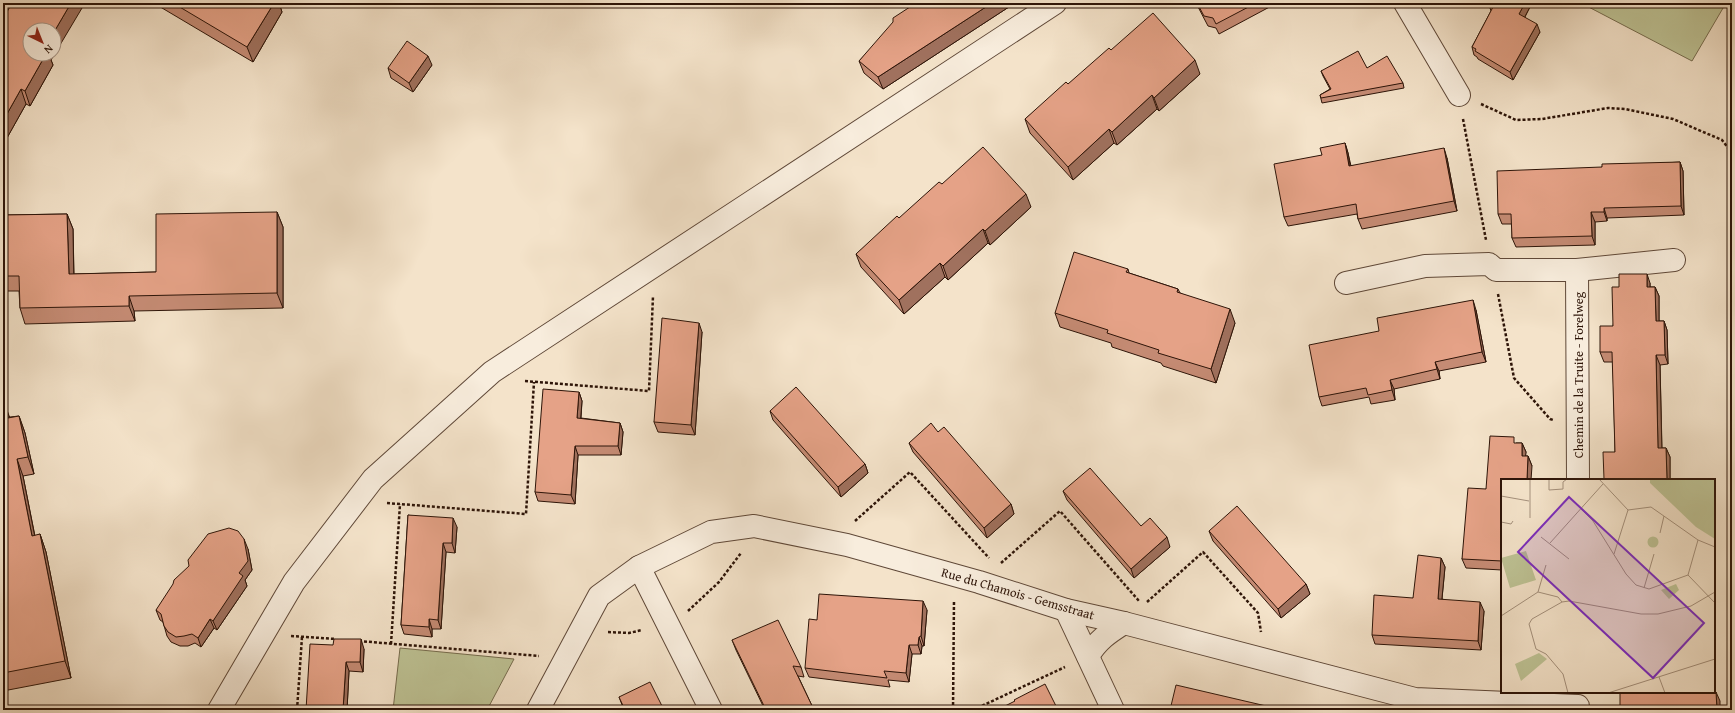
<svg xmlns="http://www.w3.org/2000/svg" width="1735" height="713" font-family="'Gentium Book Plus',serif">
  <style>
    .green { fill: #bec395; stroke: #766c4e }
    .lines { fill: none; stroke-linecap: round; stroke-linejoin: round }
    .minor-casing { stroke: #5f4838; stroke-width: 24 }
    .path { stroke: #2d1408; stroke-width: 2.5; stroke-dasharray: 3 2; stroke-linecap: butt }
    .minor { stroke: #f8eddd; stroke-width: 22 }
    .wall { fill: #c58b74; stroke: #2d1408 }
    .shaded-wall { fill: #a0715e; stroke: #2d1408 }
    .building { fill: #e5a287; stroke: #2d1408 }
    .labels { text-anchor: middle; stroke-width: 3.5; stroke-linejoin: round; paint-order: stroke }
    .street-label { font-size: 13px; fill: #2d1408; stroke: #f8eddd }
    .inset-road { fill: none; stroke: #a4907c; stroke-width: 1 }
    .view { fill: #7b2cbf; fill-opacity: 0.15; stroke: #7b2cbf; stroke-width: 2 }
    .inset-edge { fill: none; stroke: #2d1408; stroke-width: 2 }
  </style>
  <rect width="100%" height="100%" fill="#f4e3ca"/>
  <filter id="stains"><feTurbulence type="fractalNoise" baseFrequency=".005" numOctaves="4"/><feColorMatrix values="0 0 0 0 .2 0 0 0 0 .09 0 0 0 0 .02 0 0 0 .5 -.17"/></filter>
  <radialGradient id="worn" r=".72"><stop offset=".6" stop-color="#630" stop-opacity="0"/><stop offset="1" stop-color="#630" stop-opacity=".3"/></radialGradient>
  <g class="green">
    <polygon points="1581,3 1726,3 1692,61"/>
    <polygon points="400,648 514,659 487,710 393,710"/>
  </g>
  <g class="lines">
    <g class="minor-casing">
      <g id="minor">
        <polyline points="1405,3 1459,95"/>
        <polyline points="1577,270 1578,480"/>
        <polyline points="1346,283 1425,266 1489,264 1496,270 1577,270 1674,260"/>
        <polyline points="639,567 711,710"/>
        <polyline points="1066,610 1113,710"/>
        <path d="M1088 656C1098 640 1108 633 1124 623"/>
        <polyline points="219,710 294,582 373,479 492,372 1055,3"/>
        <polyline points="538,710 599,596 639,567 711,532 754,526 847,545 979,582 1066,610 1124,623 1415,699 1578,706"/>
      </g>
    </g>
    <g class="path">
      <polyline points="1481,104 1516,120 1542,119 1608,108 1625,109 1673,119 1722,140 1732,153"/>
      <polyline points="1463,119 1486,240"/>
      <polyline points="1498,294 1514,378 1550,419 1553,420"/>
      <polyline points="525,381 649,391 653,296"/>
      <polyline points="387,503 526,514 534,382"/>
      <polyline points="855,521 910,472 989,558"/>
      <polyline points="1001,563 1060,511 1139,601"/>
      <polyline points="1147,602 1203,552 1258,613 1261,632"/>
      <polyline points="688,611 719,582 741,553"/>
      <polyline points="608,632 629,633 642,630"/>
      <polyline points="291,636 336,639"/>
      <polyline points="359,641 539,656"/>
      <polyline points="391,644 400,504"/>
      <polyline points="297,710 302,637"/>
      <polyline points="953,710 954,600"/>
      <polyline points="973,710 1065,667"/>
    </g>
    <use href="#minor" class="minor"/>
  </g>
  <g class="wall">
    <polygon points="156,3 279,3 282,12 253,62 157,5"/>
    <polygon points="916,3 1015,3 883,89 864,73 859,61"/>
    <polygon points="1196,3 1277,3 1219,34 1216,28 1208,26"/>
    <polygon points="1490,3 1530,3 1531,5 1525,17 1540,32 1513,80 1478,59 1477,57 1474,55 1472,47 1491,11 1489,5"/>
    <polygon points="3,19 51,60 53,65 30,106 26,104 3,145"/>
    <polygon points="1111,50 1200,74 1159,111 1157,109 1117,145 1114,143 1073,180 1030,133 1025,119"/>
    <polygon points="432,65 413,92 391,78 388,68"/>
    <polygon points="1367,68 1403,83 1404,88 1322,103 1320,95 1330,89 1323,76 1321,71"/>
    <polygon points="1345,143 1348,153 1351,166 1447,158 1457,211 1362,229 1358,219 1357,214 1288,226 1284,217 1322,155"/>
    <polygon points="1680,162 1683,171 1684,215 1607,218 1607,221 1595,222 1595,245 1516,247 1512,238 1512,224 1502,224 1498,214 1602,167"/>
    <polygon points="942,184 1031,207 990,245 988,243 948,280 945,277 904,314 861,267 856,254"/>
    <polygon points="277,212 283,227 283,308 134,311 135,321 25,324 20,308 19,291 3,291 3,215 67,214 73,229 74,274 156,272"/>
    <polygon points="1128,269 1129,273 1178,289 1180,293 1235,323 1216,383 1163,366 1161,363 1112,347 1111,343 1060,327 1055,313"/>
    <polygon points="1650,283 1650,287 1655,287 1659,296 1659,321 1664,321 1667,330 1668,364 1660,365 1662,448 1666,448 1670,457 1670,480 1604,480 1615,452 1613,362 1604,362 1600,352 1613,326 1619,287"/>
    <polygon points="1476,310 1486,362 1439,371 1440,379 1394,389 1395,400 1371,404 1369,397 1322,406 1319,397 1379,331"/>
    <polygon points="702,332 695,435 658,432 654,422"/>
    <polygon points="579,392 582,401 581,418 620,423 623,432 621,455 578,455 575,504 538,501 535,492"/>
    <polygon points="3,411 10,417 19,416 25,433 34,474 23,476 35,536 40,534 46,552 71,678 3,691"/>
    <polygon points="770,411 865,464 868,473 841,497 773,420"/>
    <polygon points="938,432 1011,504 1014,514 987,538 913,452 909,443"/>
    <polygon points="1516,443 1522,443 1526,452 1525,456 1528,456 1532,466 1502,480 1502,570 1466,568 1462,559 1486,489"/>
    <polygon points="1063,491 1141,526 1170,547 1134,578 1067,500"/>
    <polygon points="408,515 457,527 455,553 446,552 441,629 432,629 432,637 404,634 401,625"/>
    <polygon points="1209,531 1306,584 1310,594 1281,618 1213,541"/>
    <polygon points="248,549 252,570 245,580 247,586 217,630 214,628 201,647 195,643 188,646 180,646 171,642 167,636 163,622 160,620 156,610"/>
    <polygon points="1441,558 1445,567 1442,599 1484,611 1481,650 1375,644 1372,635 1413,598"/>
    <polygon points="927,610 924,646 922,646 921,654 912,654 909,682 888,680 890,687 809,677 805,668"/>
    <polygon points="732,640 801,667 804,677 798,676 814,710 765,710 736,650"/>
    <polygon points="333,645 364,649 363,672 349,671 347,710 306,710"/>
    <polygon points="619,697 664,710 624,710"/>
  </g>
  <g class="shaded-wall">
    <polygon points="71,3 85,3 51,60 53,65 30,106 25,91 46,54 54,54 54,32"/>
    <polygon points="274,3 279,3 282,12 253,62 247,47"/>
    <polygon points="992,3 1015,3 883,89 878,77"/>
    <polygon points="1525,3 1530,3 1531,5 1522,22 1519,14"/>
    <polygon points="1537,24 1540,32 1513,80 1510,72"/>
    <polygon points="428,56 432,65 413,92 409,83"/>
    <polygon points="1195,60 1200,74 1159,111 1154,98"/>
    <polygon points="21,89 26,104 3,145 3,121"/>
    <polygon points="1152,95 1157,109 1117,145 1112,132"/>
    <polygon points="1109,129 1114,143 1073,180 1068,167"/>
    <polygon points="1345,143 1348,153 1352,176 1349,166"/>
    <polygon points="1444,148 1447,158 1457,211 1454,201"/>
    <polygon points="1680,162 1683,171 1684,215 1681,206"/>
    <polygon points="1026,194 1031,207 990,245 985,231"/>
    <polygon points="1604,208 1607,218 1607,221 1604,212"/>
    <polygon points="277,212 283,227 283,308 277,293"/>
    <polygon points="1591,212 1595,222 1595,245 1592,236"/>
    <polygon points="67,214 73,229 74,289 69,274"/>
    <polygon points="983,229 988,243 948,280 943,266"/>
    <polygon points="940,263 945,277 904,314 899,300"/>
    <polygon points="1647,274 1650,283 1650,296 1647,287"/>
    <polygon points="1655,287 1659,296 1659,330 1656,321"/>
    <polygon points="129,296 134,311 135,321 129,306"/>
    <polygon points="1473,300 1476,310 1486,362 1482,352"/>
    <polygon points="1230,309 1235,323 1216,383 1211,369"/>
    <polygon points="1664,321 1667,330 1668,364 1665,355"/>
    <polygon points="699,323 702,332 695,435 691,425"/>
    <polygon points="1656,355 1660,365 1662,457 1658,448"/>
    <polygon points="1435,362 1439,371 1440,379 1437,369"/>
    <polygon points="1390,380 1394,389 1395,400 1392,390"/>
    <polygon points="579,392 582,401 580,427 577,418"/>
    <polygon points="7,410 13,427 8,418"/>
    <polygon points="19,416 25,433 34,474 28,457"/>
    <polygon points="620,423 623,432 621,455 618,446"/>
    <polygon points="1522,443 1526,452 1525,465 1522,456"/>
    <polygon points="575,446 578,455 575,504 571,495"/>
    <polygon points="1666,448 1670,457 1670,480 1667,480"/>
    <polygon points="1528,456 1532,466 1531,480 1527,480"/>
    <polygon points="17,459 23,476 38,553 32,536"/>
    <polygon points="865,464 868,473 841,497 838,487"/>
    <polygon points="1011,504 1014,514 987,538 984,528"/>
    <polygon points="453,518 457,527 455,553 452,543"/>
    <polygon points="40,534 46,552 71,678 65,661"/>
    <polygon points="1167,537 1170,547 1134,578 1131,569"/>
    <polygon points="244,539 248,549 252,570 245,580 247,586 217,630 213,621 239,573"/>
    <polygon points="443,543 446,552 441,629 438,620"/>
    <polygon points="1441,558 1445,567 1441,608 1438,599"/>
    <polygon points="1306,584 1310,594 1281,618 1278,609"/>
    <polygon points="923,601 927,610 924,646 921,636"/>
    <polygon points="1480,602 1484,611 1481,650 1478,641"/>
    <polygon points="210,619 214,628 201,647 198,638"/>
    <polygon points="429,619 432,629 432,637 429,627"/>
    <polygon points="919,637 922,646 921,654 918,645"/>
    <polygon points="361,639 364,649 363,672 360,662"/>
    <polygon points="909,645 912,654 909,682 906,673"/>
    <polygon points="346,662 349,671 347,710 343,710"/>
    <polygon points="1716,692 1720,701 1720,710 1717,710"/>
  </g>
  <g class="building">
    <polygon points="12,3 71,3 54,32 54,30 30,30 30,54 46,54 25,91 21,89 3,121 3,19"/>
    <polygon points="173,3 274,3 247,47"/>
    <polygon points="916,3 992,3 878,77 859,61 893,22 893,18"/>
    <polygon points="1197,3 1256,3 1216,24 1213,18 1204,16"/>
    <polygon points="1490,3 1525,3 1519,14 1537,24 1510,72 1475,51 1476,49 1472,47 1493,7 1489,5"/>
    <polygon points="1153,13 1195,60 1154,98 1152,95 1112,132 1109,129 1068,167 1025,119 1066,82 1068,84 1109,48 1111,50"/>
    <polygon points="407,41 428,56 409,83 388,68"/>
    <polygon points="1358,51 1367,68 1387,56 1403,83 1321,98 1320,95 1331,89 1321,71"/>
    <polygon points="1345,143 1349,166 1444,148 1454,201 1358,219 1356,204 1284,217 1274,164 1322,155 1320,148"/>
    <polygon points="983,147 1026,194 985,231 983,229 943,266 940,263 899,300 856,254 897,216 899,218 939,182 942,184"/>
    <polygon points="1680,162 1681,206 1604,208 1604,212 1591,212 1592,236 1512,238 1511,214 1498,214 1497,171 1602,167 1602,164"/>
    <polygon points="277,212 277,293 129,296 129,306 20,308 19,276 3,276 3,215 67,214 69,274 156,272 156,214"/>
    <polygon points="1074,252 1128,269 1126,272 1178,289 1177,292 1230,309 1211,369 1158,353 1159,350 1107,333 1108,330 1055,313"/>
    <polygon points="1619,274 1647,274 1647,287 1655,287 1656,321 1664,321 1665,355 1656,355 1658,448 1666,448 1667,480 1616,480 1616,479 1604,479 1603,452 1615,452 1612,352 1600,352 1600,326 1613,326 1612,287 1619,287"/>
    <polygon points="1473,300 1482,352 1435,362 1437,369 1390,380 1392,390 1368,395 1366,388 1319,397 1309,345 1379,331 1377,318"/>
    <polygon points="662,318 699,323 691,425 654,422"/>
    <polygon points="796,387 865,464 838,487 770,411"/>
    <polygon points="543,389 579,392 577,418 620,423 618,446 575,446 571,495 535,492"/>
    <polygon points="7,410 8,418 19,416 28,457 17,459 32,536 40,534 65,661 3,673 3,411"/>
    <polygon points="931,423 938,432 944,427 1011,504 984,528 909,443"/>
    <polygon points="1490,436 1514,437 1514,443 1522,443 1522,456 1528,456 1527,480 1502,480 1502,561 1462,559 1468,488 1486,489"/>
    <polygon points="1090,468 1141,526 1150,518 1167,537 1131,569 1063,491"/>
    <polygon points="1237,506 1306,584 1278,609 1209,531"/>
    <polygon points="408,515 453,518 452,543 443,543 438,620 429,619 429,627 401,625"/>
    <polygon points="229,528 238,531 244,539 248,561 239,573 243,576 213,621 210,619 198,638 192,634 184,636 176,637 168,632 164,626 161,614 156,610 173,584 174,580 189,566 188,560 208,534"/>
    <polygon points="1418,555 1441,558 1438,599 1480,602 1478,641 1372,635 1374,595 1413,598"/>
    <polygon points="819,594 923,601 921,636 919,637 918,645 909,645 906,673 884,671 887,678 805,668 809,619 817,620"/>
    <polygon points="778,620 801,667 793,666 814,710 766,710 732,640"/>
    <polygon points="334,639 361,639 360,662 346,662 343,710 306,710 310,644 333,645"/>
    <polygon points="650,682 664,710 625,710 619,697"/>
    <polygon points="1045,684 1058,710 1005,710 1003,707 1015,701 1014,700"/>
    <polygon points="1176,685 1279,709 1279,710 1170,710"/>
    <polygon points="1620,692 1716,692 1717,710 1609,710 1609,706 1620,706"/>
  </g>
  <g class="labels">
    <g class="street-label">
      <text transform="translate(1578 375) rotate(-90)" y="5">Chemin de la Truite - Forelweg</text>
      <text transform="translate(1018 593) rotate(16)" y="5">Rue du Chamois - Gemsstraat</text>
    </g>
  </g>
  <g transform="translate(1501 479)">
    <rect width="214" height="214" fill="#f4e3ca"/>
    <path d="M149 0H214V60L195 48 149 4ZM146.5 63a5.5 5.5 0 1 1 11 0a5.5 5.5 0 1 1-11 0ZM25 72 35 101 9 109 0 79ZM175 105 178 111 168 120 160 111ZM38 174 46 180 20 202 14 185Z" fill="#bec395"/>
    <path class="inset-road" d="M48 0V11L62 10V3L66 0M98 0 127 31 150 28 197 61 214 68M0 17 28 22M80 30 92 42 125 95 135 106 148 110 187 96M29 39V0M0 43 10 45 12 42M159 54 163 37M40 58 68 80M49 64 102 5M113 75 127 31M187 96 214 124M187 96 197 61M143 109 153 75M37 113 45 86M37 113 57 118 61 123M0 137 37 113M158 198 164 214M67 214 62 195 45 175 35 170 28 145 31 140 61 123 68 122 140 135H157L190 127 214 113M107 214 214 180"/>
    <path class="view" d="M68 18 203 144 152 199 17 73Z"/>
    <rect width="214" height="214" class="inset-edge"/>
  </g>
  <rect width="1735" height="713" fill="none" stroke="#f4e3ca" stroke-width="16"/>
  <rect x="4" y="4" width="1727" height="705" fill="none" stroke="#2d1408" stroke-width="2"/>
  <rect x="8" y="8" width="1719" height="697" fill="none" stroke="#2d1408"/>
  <g transform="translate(42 42) rotate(137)"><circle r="19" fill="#f8eddd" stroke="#a79688"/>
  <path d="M0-3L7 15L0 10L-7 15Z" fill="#8f2418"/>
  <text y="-6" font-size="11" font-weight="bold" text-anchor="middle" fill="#2d1408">N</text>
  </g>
  <rect width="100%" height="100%" filter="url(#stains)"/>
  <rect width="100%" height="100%" fill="url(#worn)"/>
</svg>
